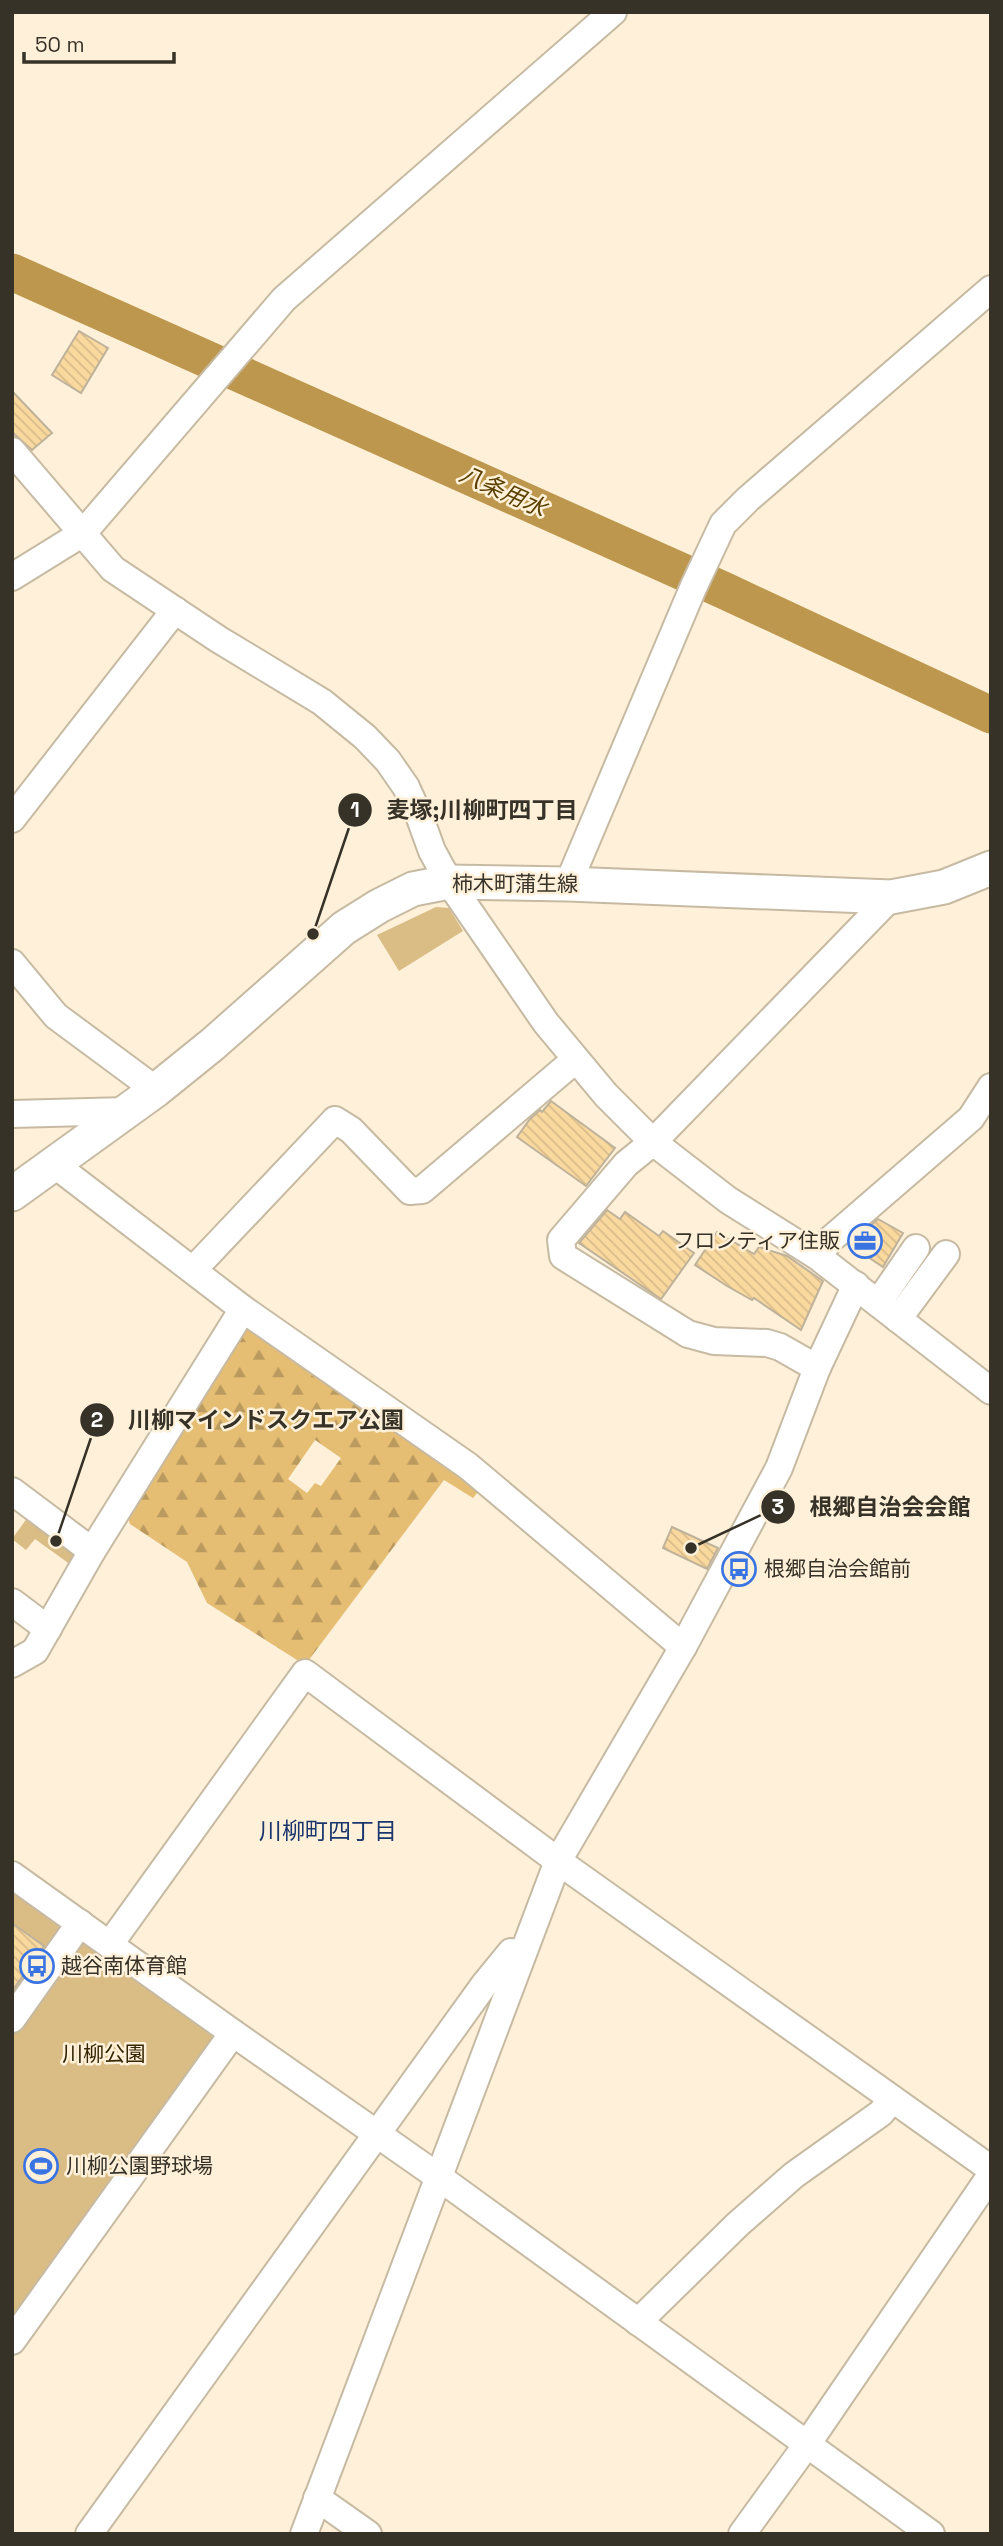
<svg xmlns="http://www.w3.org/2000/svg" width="1003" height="2546" font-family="'Space Grotesk','Noto Sans JP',sans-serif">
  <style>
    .forest { fill: url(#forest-firs); fill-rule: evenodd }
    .park { fill: #dabc85 }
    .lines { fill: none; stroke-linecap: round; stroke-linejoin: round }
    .river { stroke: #bd974d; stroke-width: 37 }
    .building { fill: url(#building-back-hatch); stroke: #bfb29b; stroke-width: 2 }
    .minor-casing { stroke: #c7baa3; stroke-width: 30 }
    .major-casing { stroke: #c7baa3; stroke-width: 37 }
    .minor { stroke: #fff; stroke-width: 26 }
    .major { stroke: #fff; stroke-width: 33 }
    .labels { text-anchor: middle; stroke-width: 5; stroke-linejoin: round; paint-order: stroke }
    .street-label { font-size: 21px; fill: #373228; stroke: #fff1d9 }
    .poi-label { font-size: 21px; fill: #373228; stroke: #fff1d9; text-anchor: start }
    .park-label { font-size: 21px; fill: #362604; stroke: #fff1d9 }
    .water-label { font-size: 23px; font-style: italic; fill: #5b4001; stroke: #fff1d9 }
    .neighbourhood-label { font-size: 23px; fill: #1a366c; stroke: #fff1d9 }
    .leader { fill: none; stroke: #373228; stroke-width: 2.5 }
    .callout-dot { fill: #373228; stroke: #fff1d9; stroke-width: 2.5 }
    .mark-label { font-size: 21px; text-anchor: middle; font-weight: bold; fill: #fff }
    .callout-label { font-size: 23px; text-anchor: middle; font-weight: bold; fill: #373228; stroke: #fff1d9; stroke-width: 5; stroke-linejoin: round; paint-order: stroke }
  </style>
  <defs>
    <pattern id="forest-firs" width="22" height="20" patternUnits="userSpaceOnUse" patternTransform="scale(1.75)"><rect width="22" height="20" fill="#e5bd73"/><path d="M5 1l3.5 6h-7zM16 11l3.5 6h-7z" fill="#ba9a5e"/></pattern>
    <pattern id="building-back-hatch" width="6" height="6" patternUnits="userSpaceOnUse" patternTransform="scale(1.75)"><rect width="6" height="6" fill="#fad99f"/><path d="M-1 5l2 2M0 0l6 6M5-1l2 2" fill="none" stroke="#d7bb89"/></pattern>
  </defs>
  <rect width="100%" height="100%" fill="#fff1d9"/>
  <path class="forest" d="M247 1321 482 1487 473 1498 444 1480 305 1665 207 1603 187 1562 130 1524 126 1512ZM315 1440 341 1458 321 1486 315 1483 307 1493 288 1479Z"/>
  <g class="park">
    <polygon points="436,907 449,908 463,931 399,971 377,935"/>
    <polygon points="33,1510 76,1542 78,1570 35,1539 26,1550 12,1539"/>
    <polygon points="12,1878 233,2033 12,2335"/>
  </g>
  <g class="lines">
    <polyline class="river" points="12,272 723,590 991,715"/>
  </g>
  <g class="building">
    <polygon points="79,331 108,348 81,393 52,375"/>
    <polygon points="12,391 52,433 32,450 12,432"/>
    <polygon points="551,1101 615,1148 586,1186 517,1137 530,1119 540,1110 542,1112"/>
    <polygon points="607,1210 620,1219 625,1212 659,1236 663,1231 694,1253 661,1299 579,1243"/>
    <polygon points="878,1219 903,1233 883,1267 849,1244"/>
    <polygon points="717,1232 754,1254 759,1247 787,1256 823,1281 801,1330 754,1298 752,1300 727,1286 695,1265"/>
    <polygon points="672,1527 718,1548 707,1569 663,1548"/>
    <polygon points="12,1923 44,1946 12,1991"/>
  </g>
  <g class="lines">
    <g class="minor-casing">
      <g id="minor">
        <polyline points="12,451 113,569 218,639 322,702 365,737 388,761 406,787 420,818 432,851 449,882 546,1023 606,1095 653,1142 728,1200 817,1256 991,1391"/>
        <polyline points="12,577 83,533 284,299 613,12"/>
        <polyline points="12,819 175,610"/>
        <polyline points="568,884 693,588 723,524 748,499 991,289"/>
        <polyline points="12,963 56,1016 156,1090"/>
        <polyline points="12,1114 127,1111"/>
        <polyline points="54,1164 243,1309 468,1466 683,1647"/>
        <polyline points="817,1256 831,1239 971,1118 991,1087"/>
        <polyline points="193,1270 335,1120 351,1130 410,1191 422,1190 575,1060"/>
        <polyline points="878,1303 916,1248"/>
        <polyline points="898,1319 946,1254"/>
        <polyline points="817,1368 780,1347 767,1343 714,1341 688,1334 563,1256 561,1240 626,1164 653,1142 891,897"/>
        <polyline points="12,1491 92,1551"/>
        <polyline points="12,1602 48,1629"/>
        <polyline points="12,1664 35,1651 92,1551 243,1309"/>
        <polyline points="12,1875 233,2033 440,2178 931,2534"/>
        <polyline points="110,1944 305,1673 558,1861 991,2169"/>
        <polyline points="12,2019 80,1923"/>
        <polyline points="638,2322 738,2224 794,2175 881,2113 892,2099"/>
        <polyline points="12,2341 233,2033"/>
        <polyline points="317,2498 368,2534"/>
        <polyline points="89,2534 484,1985 511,1952 522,1954"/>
        <polyline points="304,2534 558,1861 683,1647 779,1468 817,1368 856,1285"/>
        <polyline points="742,2534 808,2443 991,2175"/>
      </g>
    </g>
    <g class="major-casing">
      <polyline id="major" points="12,1194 156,1090 213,1044 344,928 379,906 413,889 449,882 568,884 891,897 944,887 991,868"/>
    </g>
    <use href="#minor" class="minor"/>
    <use href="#major" class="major"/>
  </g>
  <defs>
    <g id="office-ring" transform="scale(1.75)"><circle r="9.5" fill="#fff1d9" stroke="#3a74e3" stroke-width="1.5"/><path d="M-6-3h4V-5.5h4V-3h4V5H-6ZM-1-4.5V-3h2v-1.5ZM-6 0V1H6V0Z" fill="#3a74e3"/></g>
    <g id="bus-ring" transform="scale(1.75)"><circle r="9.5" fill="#fff1d9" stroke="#3a74e3" stroke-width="1.5"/><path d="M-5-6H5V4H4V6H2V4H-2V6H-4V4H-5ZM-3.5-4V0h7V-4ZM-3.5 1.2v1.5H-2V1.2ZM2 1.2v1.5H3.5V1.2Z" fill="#3a74e3"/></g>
    <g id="stadium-ring" transform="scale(1.75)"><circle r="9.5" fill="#fff1d9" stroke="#3a74e3" stroke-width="1.5"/><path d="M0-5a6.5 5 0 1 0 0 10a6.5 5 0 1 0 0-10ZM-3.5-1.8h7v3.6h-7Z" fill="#3a74e3"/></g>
  </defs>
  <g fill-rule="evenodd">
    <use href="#office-ring" x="865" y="1241"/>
    <use href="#bus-ring" x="739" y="1569"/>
    <use href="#bus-ring" x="37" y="1966"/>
    <use href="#stadium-ring" x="41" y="2166"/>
  </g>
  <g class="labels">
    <g class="street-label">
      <text x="515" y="891">柿木町蒲生線</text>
    </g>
    <g class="poi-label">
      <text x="840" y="1248" text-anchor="end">フロンティア住販</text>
      <text x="764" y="1576">根郷自治会館前</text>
      <text x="61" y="1973">越谷南体育館</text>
      <text x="66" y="2173">川柳公園野球場</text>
    </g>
    <g class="park-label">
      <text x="104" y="2061">川柳公園</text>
    </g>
    <g class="water-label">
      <text transform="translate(503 491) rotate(24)" y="8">八条用水</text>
    </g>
    <g class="neighbourhood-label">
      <text x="328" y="1839">川柳町四丁目</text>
    </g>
  </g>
  <path class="leader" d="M313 934L355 810M56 1541L97 1420M691 1548L778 1507"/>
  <g class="callout-dot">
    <circle cx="313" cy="934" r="7"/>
    <circle cx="56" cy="1541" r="7"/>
    <circle cx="691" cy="1548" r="7"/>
    <circle cx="355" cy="810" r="18"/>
    <circle cx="97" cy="1420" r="18"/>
    <circle cx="778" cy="1507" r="18"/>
  </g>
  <g class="mark-label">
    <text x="355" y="817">1</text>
    <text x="97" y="1427">2</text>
    <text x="778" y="1514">3</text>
  </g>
  <g class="callout-label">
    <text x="482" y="818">麦塚;川柳町四丁目</text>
    <text x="266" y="1428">川柳マインドスクエア公園</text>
    <text x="890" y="1515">根郷自治会会館</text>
  </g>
  <rect width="1003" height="2546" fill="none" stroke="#373228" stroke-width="28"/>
  <path d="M24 52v10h150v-10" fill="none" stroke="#373228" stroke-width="3.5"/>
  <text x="35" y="52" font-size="21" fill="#373228" stroke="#fff1d9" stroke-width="5" paint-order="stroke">50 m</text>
</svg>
